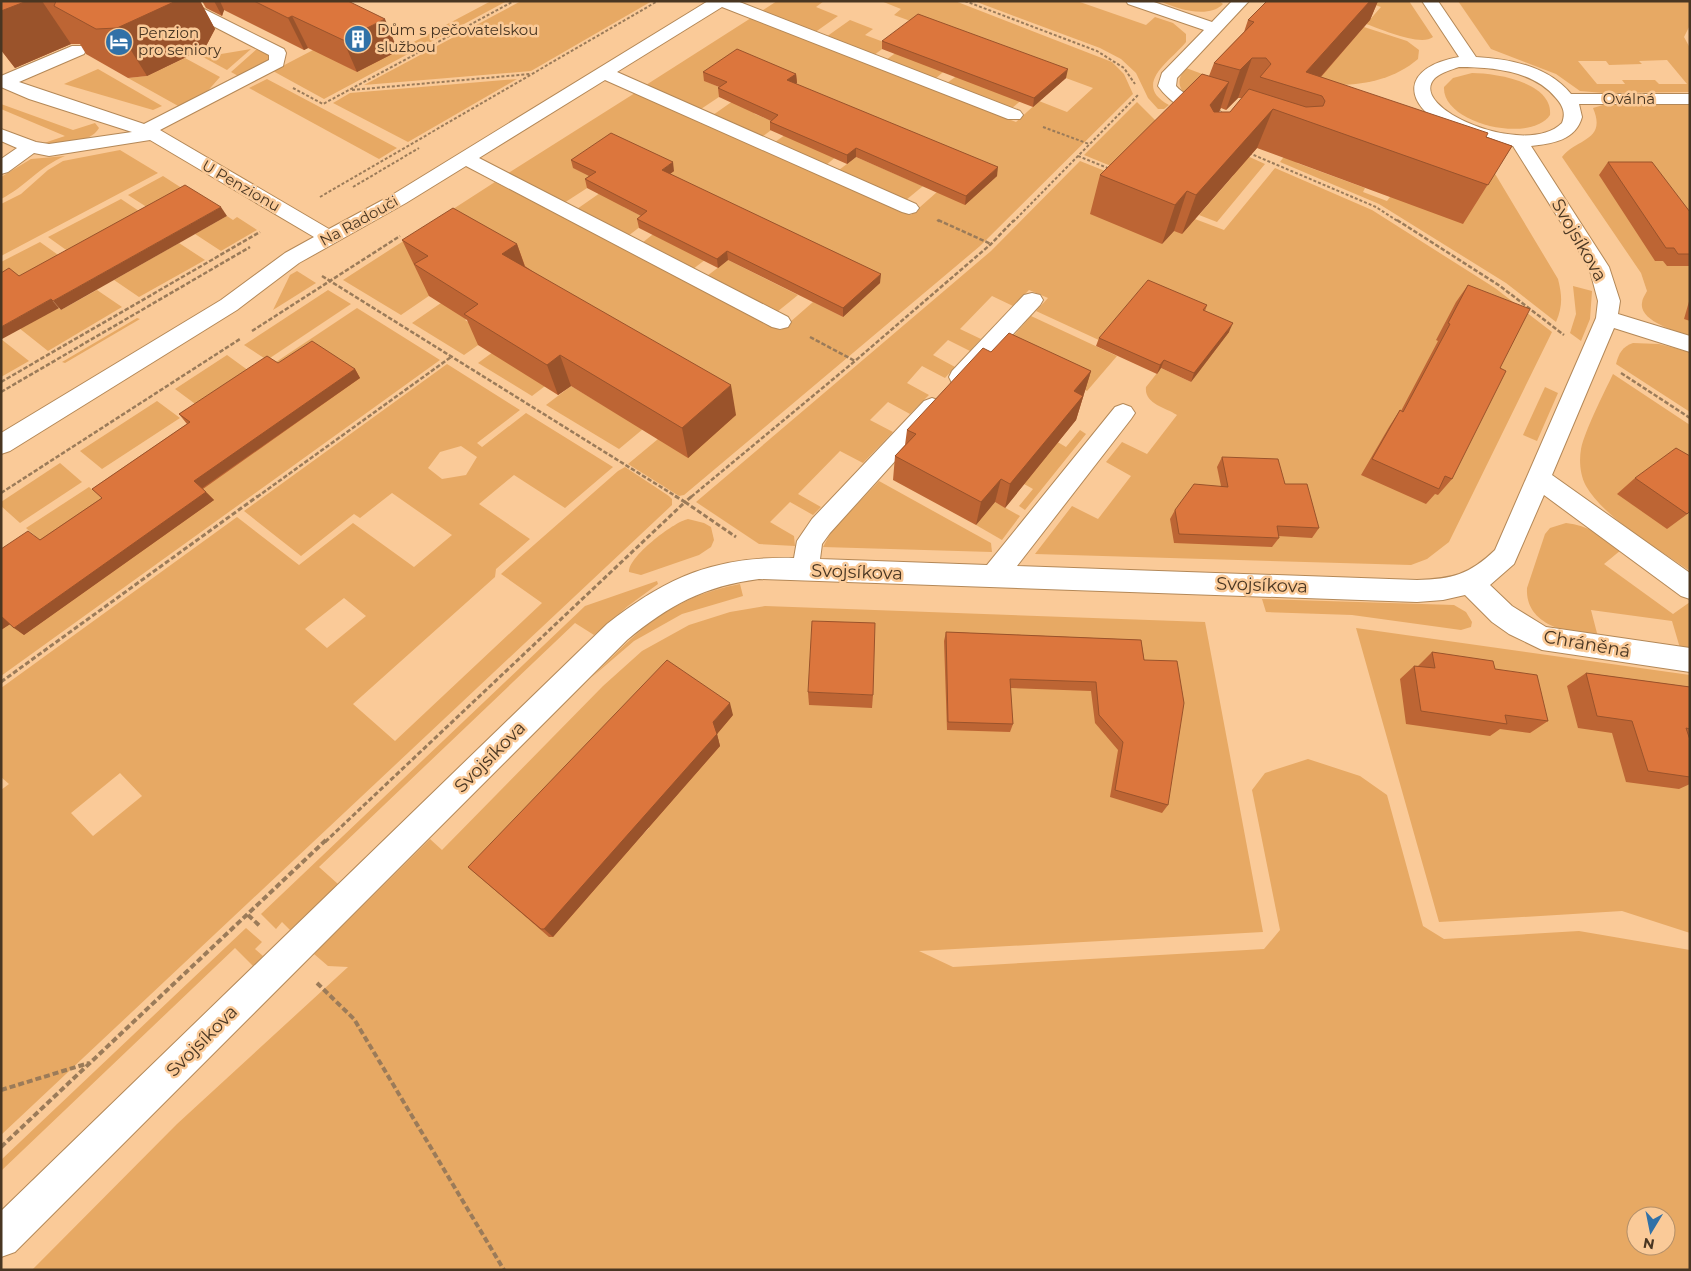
<svg xmlns="http://www.w3.org/2000/svg" width="1691" height="1271" font-family="Montserrat,sans-serif">
  <style>
    .green { fill: #e7a964; fill-rule: evenodd }
    .lines { fill: none; stroke-linecap: round; stroke-linejoin: round }
    .minor-casing { stroke: #b48857; stroke-width: 2 }
    .path-far3 { stroke: #9b7b59; stroke-width: 2; stroke-dasharray: 3 2; stroke-linecap: butt }
    .path-far2 { stroke: #9b7b59; stroke-width: 2.5; stroke-dasharray: 4.5 2; stroke-linecap: butt }
    .path-far1 { stroke: #9b7b59; stroke-width: 3; stroke-dasharray: 5 2.5; stroke-linecap: butt }
    .path { stroke: #9b7b59; stroke-width: 4; stroke-dasharray: 6 3; stroke-linecap: butt }
    .minor { fill: #fff; fill-rule: evenodd }
    .wall { fill: #bd6534; fill-rule: evenodd }
    .shaded-wall { fill: #9a532b }
    .building { fill: #dc763d; stroke: #9a532b }
    .labels { text-anchor: middle; stroke-width: 5; stroke-linejoin: round; paint-order: stroke }
    .far-poi-label { font-size: 15px; fill: #493622; stroke: #faca98; text-anchor: start }
    .far-street-label { font-size: 15px; fill: #493622; stroke: #faca98 }
    .street-label { font-size: 18px; fill: #493622; stroke: #faca98 }
  </style>
  <rect width="100%" height="100%" fill="#faca98"/>
  <g class="green">
    <polygon points="491,1 507,1 324,99 273,71 315,49 357,72"/>
    <polygon points="521,1 652,1 531,71 364,85"/>
    <polygon points="777,1 824,1 816,7 838,16 814,33 760,12"/>
    <polygon points="881,1 955,1 1112,62 1124,74 1133,94 980,246 684,495 679,496 628,464 658,439 442,287 401,315 343,280 495,182 781,330 813,302 843,317 880,283 598,181 564,203 507,174 635,93 911,215 937,192 965,204 996,176 705,81 728,91 701,109 646,85 751,18 1016,122 1039,101 1067,112 1093,88 894,15 901,9"/>
    <path d="M974 1H1077L1146 25 1155 17 1173 23 1186 34V42C1171 61 1131 84 1169 105L1164 109H1158L1148 98 1136 73 1121 59 1100 48Z"/>
    <path d="M1160 1H1219L1223 4C1209 19 1176 9 1160 1Z"/>
    <path d="M1378 1H1409L1433 37C1421 47 1381 29 1366 24L1381 7 1375 5Z"/>
    <path d="M1458 1H1690V25L1684 37 1690 48V92L1604 93 1580 91 1556 74 1491 49ZM1667 60 1687 84H1659L1655 80H1622L1625 84H1597L1578 61H1606L1609 65 1642 64 1639 61Z"/>
    <polygon points="850,20 873,29 865,35 889,44 874,55 826,37"/>
    <path d="M1364 27 1407 41 1419 50 1418 59C1390 83 1351 88 1315 83Z"/>
    <polygon points="258,48 271,55 268,63 240,77 231,72"/>
    <polygon points="251,49 227,70 203,57"/>
    <polygon points="901,49 949,67 935,79 886,60"/>
    <polygon points="185,58 220,77 205,94 180,107 128,78 147,76"/>
    <path d="M1186 68 1205 75 1185 94C1176 84 1179 77 1186 68Z"/>
    <polygon points="98,69 162,106 153,110 64,84"/>
    <polygon points="962,72 1026,96 1011,109 947,83"/>
    <path d="M1472 73C1495 73 1553 82 1550 115 1531 144 1442 124 1444 87L1453 78Z"/>
    <polygon points="267,79 397,148 379,159 249,88"/>
    <polygon points="517,79 408,142 333,103 350,93"/>
    <polygon points="740,96 755,114 779,124 762,137 713,115"/>
    <polygon points="1137,102 1156,121 1111,166 1084,155"/>
    <path d="M1 104 73 130 95 123 99 128C90 144 62 142 47 144L44 143 65 136 1 109Z"/>
    <path d="M1690 104V336C1677 332 1639 321 1642 303 1642 299 1645 295 1647 291L1641 273 1562 157C1577 138 1607 141 1593 108L1603 105Z"/>
    <polygon points="792,130 842,152 826,165 775,142"/>
    <path d="M1291 147 1297 163 1365 188 1363 192 1387 201 1390 197 1488 162 1558 279C1562 295 1563 306 1556 322L1506 283 1379 204 1280 162Z"/>
    <polygon points="120,150 158,173 1,256 1,204 21,194 48,170 63,161"/>
    <polygon points="1243,154 1265,164 1217,222 1199,215 1233,176"/>
    <path d="M65 156C40 166 25 187 1 199V177L31 159Z"/>
    <polygon points="856,157 923,186 906,200 839,170"/>
    <path d="M1080 161 1125 179 1162 244 1174 231 1195 219 1224 230 1275 168 1372 210 1495 288 1552 332 1449 542 1427 559 1411 565 1035 554 1072 506 1098 519 1131 476 1106 462 1122 442 1147 454 1177 415C1165 407 1144 404 1146 387L1161 368 1191 382 1228 332 1101 341 1036 311 1048 298 1029 290 1013 306 992 296 960 329 981 339 970 351 948 340 933 355 955 367 945 378 922 366 907 383 929 395 910 414 888 402 870 420 893 432 863 463 840 451 798 494 821 507 813 515 790 502 770 522 794 536 795 546 759 544 696 502 991 251Z"/>
    <polygon points="163,176 191,194 156,213 128,195"/>
    <polygon points="610,186 624,207 649,220 628,236 577,209"/>
    <polygon points="121,199 148,217 76,257 48,237"/>
    <polygon points="227,216 233,220 237,217 257,230 221,251 195,234"/>
    <polygon points="662,227 714,253 693,269 642,243"/>
    <polygon points="40,242 68,262 1,286 1,262"/>
    <polygon points="179,243 205,260 139,297 114,280"/>
    <polygon points="728,260 798,295 777,312 707,276"/>
    <polygon points="297,271 316,283 273,310 290,275"/>
    <polygon points="1573,286 1592,291 1590,319 1581,341 1570,333 1576,314"/>
    <polygon points="97,290 122,307 48,351 14,324 52,303 61,310"/>
    <polygon points="328,290 351,304 267,360 244,345"/>
    <polygon points="454,294 479,310 465,320 491,336 464,355 412,323"/>
    <polygon points="357,308 440,360 1,676 1,630 12,623 24,635 213,500 201,489 359,378 284,372 273,364"/>
    <polygon points="1031,316 1117,356 1087,391 1001,350"/>
    <polygon points="137,318 140,319 65,363 62,362"/>
    <polygon points="1,339 29,361 1,377"/>
    <path d="M1633 343 1659 344 1690 352V412L1616 364C1619 353 1622 347 1633 343Z"/>
    <polygon points="504,344 557,377 532,396 478,363"/>
    <polygon points="227,355 249,371 198,406 175,389"/>
    <path d="M447 364 520 410 477 443 482 447 526 413 613 467 565 508 514 475 479 504 530 539 496 569 495 577 353 704 395 741 542 603 501 574 618 471 625 467 669 496 672 499V505L1 1135V790L9 784 1 777V688L237 517 299 565 353 523 414 567 452 535 392 493 360 518 354 514 301 556 244 511ZM461 446 477 457 466 475 442 479 428 468 440 452ZM344 598 366 616 327 648 305 629ZM120 773 142 796 93 836 71 813Z"/>
    <path d="M1613 374 1690 425V571C1660 550 1604 518 1586 486 1580 475 1579 461 1581 449 1585 430 1604 393 1613 374Z"/>
    <polygon points="571,386 643,429 619,449 546,405"/>
    <polygon points="1545,387 1558,393 1537,441 1523,435"/>
    <polygon points="157,401 180,418 102,469 80,451"/>
    <polygon points="1080,430 1086,434 1025,510 1019,506 1033,489 1015,479 1049,437 1066,447"/>
    <polygon points="60,463 82,482 20,523 1,506 1,502"/>
    <polygon points="879,481 991,543 992,552 823,547 831,532"/>
    <polygon points="89,487 111,506 49,548 26,528"/>
    <polygon points="995,502 1020,516 1002,540 976,525"/>
    <path d="M688 519 704 523 711 527 714 540 711 547 699 555 641 575 629 572C627 558 673 522 688 519Z"/>
    <path d="M1566 523C1588 525 1604 537 1621 550L1604 564 1673 614 1690 602V649L1680 648 1672 621 1591 610 1598 637C1569 633 1525 626 1527 588L1545 534 1550 528Z"/>
    <polygon points="657,581 658,584 628,606 594,635 575,623 319,867 338,884 290,930 282,922 276,929 261,914 585,606"/>
    <path d="M740 584 743 596 682 614 634 641 592 677C641 628 669 598 740 584Z"/>
    <polygon points="1262,599 1454,605 1466,612 1472,622 1471,627 1461,630 1352,615 1266,612"/>
    <path d="M765 606 1205 622 1263 932 919 951 953 967 1264 949 1280 930 1252 790 1265 773 1308 759 1360 776 1387 795 1423 926 1444 939 1579 931 1690 950V1270H32L177 1124 348 967 328 966 314 954 430 839 442 850 603 686 642 651 689 625 730 612ZM671 673 685 786 671 801 646 815 649 828 633 845 625 838 607 858 610 871 594 889 567 904 569 918 553 936 550 937ZM1636 1216H1666V1246H1636Z"/>
    <polygon points="1356,628 1690,675 1690,933 1622,911 1439,922"/>
    <polygon points="246,928 262,942 255,949 263,956 253,966 235,948 1,1171 1,1160"/>
  </g>
  <g class="lines">
    <g class="minor-casing">
      <g id="minor">
        <polygon points="708,1 737,1 1020,111 1023,115 1020,119 1008,119 722,7 617,72 916,204 919,208 916,212 909,214 902,212 605,80 479,158 788,317 791,322 788,327 780,329 772,327 466,166 406,203 299,263 237,310 10,451 1,454 1,433 221,300 285,253 314,237 150,140 49,156 34,153 8,172 1,174 1,159 17,148 1,141 1,129 36,142 49,144 132,132 29,99 1,87 1,76 72,46 84,46 86,50 84,54 19,82 144,124 269,60 269,55 188,13 186,10 194,5 200,7 284,49 286,53 283,66 160,130 329,229 392,195"/>
        <path d="M1126 1H1151L1212 22 1232 1H1249L1177 78 1176 86C1189 101 1216 104 1222 113L1219 117C1197 122 1170 103 1158 86L1162 73 1204 30 1128 4Z"/>
        <path d="M1422 1H1438L1476 57C1510 59 1548 66 1571 94H1690V104H1579L1582 117C1576 140 1552 144 1531 146L1609 267 1620 301 1618 314 1690 336V352L1614 328 1552 475 1690 573V599L1681 596 1544 495 1514 564 1490 585 1512 606 1546 627 1690 648V672L1542 650 1509 634 1492 622 1465 595 1443 600 1417 602 759 579C704 586 669 605 627 640L15 1252 1 1257V1211L607 624C668 576 716 556 794 558L797 541 812 519 924 401 932 398 940 401 944 407 830 533 822 544 820 559 987 565 1115 407 1123 404 1131 407 1135 413 1131 419 1017 566 1417 580C1452 579 1469 575 1495 550L1596 318 1598 301 1589 267 1513 146C1491 144 1469 138 1450 129 1400 103 1402 67 1459 57ZM1459 67C1493 67 1534 71 1556 98 1563 106 1566 113 1562 123 1526 159 1405 108 1435 78 1442 72 1451 70 1459 67Z"/>
        <polygon points="1032,293 1040,295 1043,300 1040,305 968,383 960,385 952,383 949,377 952,371 1024,295"/>
      </g>
    </g>
    <g class="path-far3">
      <polyline points="965,1 1097,51 1124,68 1135,84"/>
      <polyline points="293,88 323,104 514,1"/>
      <polyline points="352,90 530,74"/>
      <polyline points="1043,127 1089,144"/>
      <polyline points="1249,153 1376,207 1399,222"/>
      <polyline points="1078,156 1110,169"/>
      <polyline points="353,187 419,148"/>
      <polyline points="320,197 656,2"/>
      <polyline points="937,220 940,222"/>
      <polyline points="1013,222 1139,94"/>
    </g>
    <g class="path-far2">
      <polyline points="938,220 991,244"/>
      <polyline points="1397,220 1500,286 1564,335"/>
      <polyline points="322,276 677,497"/>
      <polyline points="252,331 400,236"/>
      <polyline points="810,337 855,361"/>
      <polyline points="1621,373 1690,418"/>
      <polyline points="1,382 260,232"/>
      <polyline points="1,392 250,247"/>
      <polyline points="1,493 240,339"/>
      <polyline points="257,497 451,357"/>
      <polyline points="691,497 855,361 991,244 1014,220"/>
    </g>
    <g class="path-far1">
      <polyline points="675,496 685,502 692,496"/>
      <polyline points="1,682 258,496"/>
      <polyline points="325,842 685,502 736,537"/>
    </g>
    <g class="path">
      <polyline points="248,915 261,927"/>
      <polyline points="317,983 354,1019 504,1270"/>
      <polyline points="1,1090 89,1063"/>
      <polyline points="1,1147 326,840"/>
    </g>
    <use href="#minor" class="minor"/>
  </g>
  <g class="wall">
    <polygon points="1,1 200,1 215,29 205,48 147,76 128,78 86,54 80,44 71,44 15,68 1,50"/>
    <polygon points="202,1 348,1 398,51 357,72 308,48 304,50 224,10 222,16 206,8"/>
    <path d="M1267 1H1378L1370 20 1321 77 1512 146 1463 224 1257 148 1182 234 1174 231 1162 244 1090 214 1100 175 1209 76 1214 63 1244 32 1248 20ZM1238 98H1242L1230 112H1219L1221 108 1226 110Z"/>
    <polygon points="882,41 1066,78 1033,107 882,49"/>
    <polygon points="703,72 796,74 797,83 795,84 997,176 965,205 856,157 847,164 770,130 770,122 771,121 719,97 718,88 719,87 704,81"/>
    <polygon points="571,160 674,171 670,174 880,283 843,317 728,260 718,268 639,228 637,219 641,216 587,188 585,179 589,176 573,168"/>
    <polygon points="1608,162 1690,212 1690,266 1667,266 1663,261 1655,261 1599,175"/>
    <polygon points="402,240 517,244 525,266 736,415 688,458 571,386 558,395 478,345 467,320 429,296"/>
    <polygon points="1468,285 1500,368 1452,479 1438,495 1435,494 1426,504 1361,475 1389,427 1400,410 1401,411 1438,341 1436,340 1456,302"/>
    <polygon points="1690,298 1690,321 1684,319"/>
    <polygon points="1207,305 1205,311 1229,332 1191,382 1161,368 1157,374 1096,346 1099,338"/>
    <polygon points="991,352 1091,371 1076,420 1005,508 995,502 976,525 893,480 895,456 905,445 907,430"/>
    <polygon points="278,363 355,369 360,378 203,489 214,500 24,635 10,624 1,630 1,549 40,540 102,498 92,489 187,424 179,414"/>
    <polygon points="1222,457 1285,484 1319,528 1312,538 1278,536 1279,538 1272,547 1174,543 1170,519 1175,510 1221,486 1217,467"/>
    <polygon points="1635,478 1690,512 1667,529 1617,494"/>
    <polygon points="946,632 1141,640 1168,805 1162,813 1110,797 1118,750 1095,723 1091,691 1010,688 1013,724 1010,732 947,730 944,641"/>
    <polygon points="1432,652 1495,669 1548,721 1530,733 1500,729 1490,736 1406,724 1400,679 1414,666 1418,666"/>
    <polygon points="1586,673 1690,687 1690,784 1679,789 1626,782 1612,733 1578,728 1567,686"/>
    <polygon points="808,692 873,695 872,708 809,705"/>
    <polygon points="733,715 717,734 720,746 553,937 549,937 468,867"/>
  </g>
  <g class="shaded-wall">
    <polygon points="27,1 42,1 71,44 15,68 1,50 1,11"/>
    <polygon points="176,1 200,1 215,29 205,48 147,76 117,28"/>
    <polygon points="214,1 220,1 224,10 222,16"/>
    <polygon points="1370,1 1378,1 1370,20 1308,91 1306,72"/>
    <polygon points="292,16 308,48 304,50 288,18"/>
    <polygon points="385,19 398,51 357,72 343,40"/>
    <polygon points="1252,58 1238,98 1226,110 1240,70"/>
    <polygon points="1068,69 1066,78 1033,107 1034,98"/>
    <polygon points="796,74 797,83 788,89 787,80"/>
    <polygon points="1229,82 1216,122 1210,105"/>
    <polygon points="1273,109 1257,148 1182,234 1196,195"/>
    <polygon points="856,148 856,157 847,164 847,155"/>
    <polygon points="673,162 674,171 663,179 662,170"/>
    <polygon points="998,167 997,176 965,205 966,196"/>
    <polygon points="1187,191 1174,231 1162,244 1175,205"/>
    <polygon points="221,207 227,216 61,310 53,301"/>
    <polygon points="517,244 528,276 502,254"/>
    <polygon points="727,251 728,260 718,268 717,259"/>
    <polygon points="881,274 880,283 843,317 843,308"/>
    <polygon points="51,299 59,308 2,339 1,339 1,327"/>
    <polygon points="1233,323 1229,332 1191,382 1194,373"/>
    <polygon points="560,355 571,386 558,395 547,365"/>
    <polygon points="1164,360 1161,368 1157,374 1160,365"/>
    <polygon points="355,369 360,378 201,489 194,481"/>
    <polygon points="1091,371 1076,420 1005,508 1010,484 1074,391"/>
    <polygon points="731,385 736,415 688,458 682,428"/>
    <polygon points="1001,479 995,502 976,525 981,502"/>
    <polygon points="206,492 214,500 24,635 14,628"/>
    <polygon points="1,616 12,623 1,630"/>
    <polygon points="730,703 733,715 717,734 720,746 553,937 544,929 713,722"/>
  </g>
  <g class="building">
    <polygon points="1,1 27,1 1,11"/>
    <polygon points="56,1 176,1 117,28 96,29 54,6"/>
    <polygon points="254,1 348,1 385,19 343,40 292,16 288,18"/>
    <polygon points="1267,1 1370,1 1306,72 1488,133 1486,137 1512,146 1488,185 1273,109 1196,195 1187,191 1175,205 1100,175 1202,74 1229,82 1210,105 1214,112 1230,112 1249,89 1306,107 1323,106 1325,101 1322,96 1260,77 1271,64 1266,58 1252,58 1240,70 1214,63 1254,22 1248,20"/>
    <polygon points="918,14 1068,69 1034,98 882,41"/>
    <polygon points="737,49 796,74 787,80 998,167 966,196 856,148 847,155 770,122 778,115 718,88 727,82 703,72"/>
    <polygon points="611,133 673,162 662,170 881,274 843,308 727,251 717,259 637,219 647,211 585,179 596,172 571,160"/>
    <polygon points="1608,162 1652,162 1690,212 1690,254 1678,254 1674,248 1666,248"/>
    <polygon points="185,185 221,207 53,301 51,299 1,327 1,273 9,268 19,276"/>
    <polygon points="453,208 517,244 502,254 731,385 682,428 560,355 547,365 464,314 478,304 414,264 428,256 402,240"/>
    <polygon points="1148,280 1207,305 1203,310 1233,323 1194,373 1164,360 1160,365 1099,338"/>
    <polygon points="1468,285 1530,309 1500,368 1506,371 1452,479 1445,476 1439,489 1372,459 1400,410 1403,412 1450,324 1448,323"/>
    <polygon points="1009,333 1091,371 1074,391 1083,396 1010,484 1001,479 981,502 895,456 916,434 907,430 983,348 991,352"/>
    <polygon points="312,341 355,369 194,481 206,492 14,628 1,616 1,549 28,531 40,540 102,498 92,489 190,422 179,414 267,356 278,363"/>
    <polygon points="1676,448 1690,456 1690,511 1687,514 1635,478"/>
    <polygon points="1222,457 1278,459 1285,484 1307,484 1319,528 1277,526 1279,538 1179,534 1175,510 1194,484 1228,487"/>
    <polygon points="812,621 875,623 873,695 808,692"/>
    <polygon points="946,632 1141,640 1144,660 1177,661 1184,703 1168,805 1115,790 1123,742 1099,715 1096,682 1010,679 1013,724 948,722"/>
    <polygon points="1432,652 1493,661 1495,669 1537,675 1548,721 1505,715 1507,724 1421,711 1414,666 1435,668"/>
    <polygon points="667,660 730,703 713,722 717,734 544,929 541,929 468,867"/>
    <polygon points="1586,673 1690,687 1690,729 1686,728 1690,740 1690,777 1648,771 1632,721 1597,716"/>
  </g>
  <defs>
    <g id="building-disc" transform="scale(1.4375)"><circle r="9.5" fill="#3171a7" stroke="#faca98"/><path d="M-4-6H4V6H1V3H-1V6H-4ZM-2.5-4.3h1.7v1.8h-1.7ZM.8-4.3h1.7v1.8H.8ZM-2.5-1h1.7V.8h-1.7ZM.8-1h1.7V.8H.8Z" fill="#fff"/></g>
    <g id="hotel-disc" transform="scale(1.4375)"><circle r="9.5" fill="#3171a7" stroke="#faca98"/><path d="M-6-4.5h1.5V1H6V5H4.5V3h-9V5H-6ZM-4 0a1.8 1.8 0 1 1 3.6 0ZM.5 0V-2.5h3Q6-2.5 6 0Z" fill="#fff"/></g>
  </defs>
  <g fill-rule="evenodd">
    <use href="#building-disc" x="358" y="39"/>
    <use href="#hotel-disc" x="119" y="42"/>
  </g>
  <g class="labels">
    <g class="far-poi-label">
      <text x="377" y="35">Dům s pečovatelskou<tspan x="377" dy="17">službou</tspan></text>
      <text x="138" y="38">Penzion<tspan x="138" dy="17">pro seniory</tspan></text>
    </g>
    <g class="far-street-label">
      <text x="1629" y="104">Oválná</text>
      <text transform="translate(241 186) rotate(30)" y="5">U Penzionu</text>
      <text transform="translate(359 221) rotate(-29)" y="5">Na Radouči</text>
    </g>
    <g class="street-label">
      <text transform="translate(1579 240) rotate(60)" y="6">Svojsíkova</text>
      <text transform="translate(857 572) rotate(2)" y="6">Svojsíkova</text>
      <text transform="translate(1262 585) rotate(2)" y="6">Svojsíkova</text>
      <text transform="translate(1587 644) rotate(10)" y="6">Chráněná</text>
      <text transform="translate(490 757) rotate(-45)" y="6">Svojsíkova</text>
      <text transform="translate(202 1041) rotate(-45)" y="6">Svojsíkova</text>
    </g>
  </g>
  <rect width="1691" height="1271" fill="none" stroke="#493622" stroke-width="5"/>
  <g transform="translate(1651 1231) rotate(190)"><circle r="24" fill="#faca98" stroke="#b38f69"/>
  <path d="M0-4L9 19L0 12L-9 19Z" fill="#3171a7"/>
  <text y="-8" font-size="14" font-weight="bold" text-anchor="middle" fill="#493622">N</text>
  </g>
</svg>
